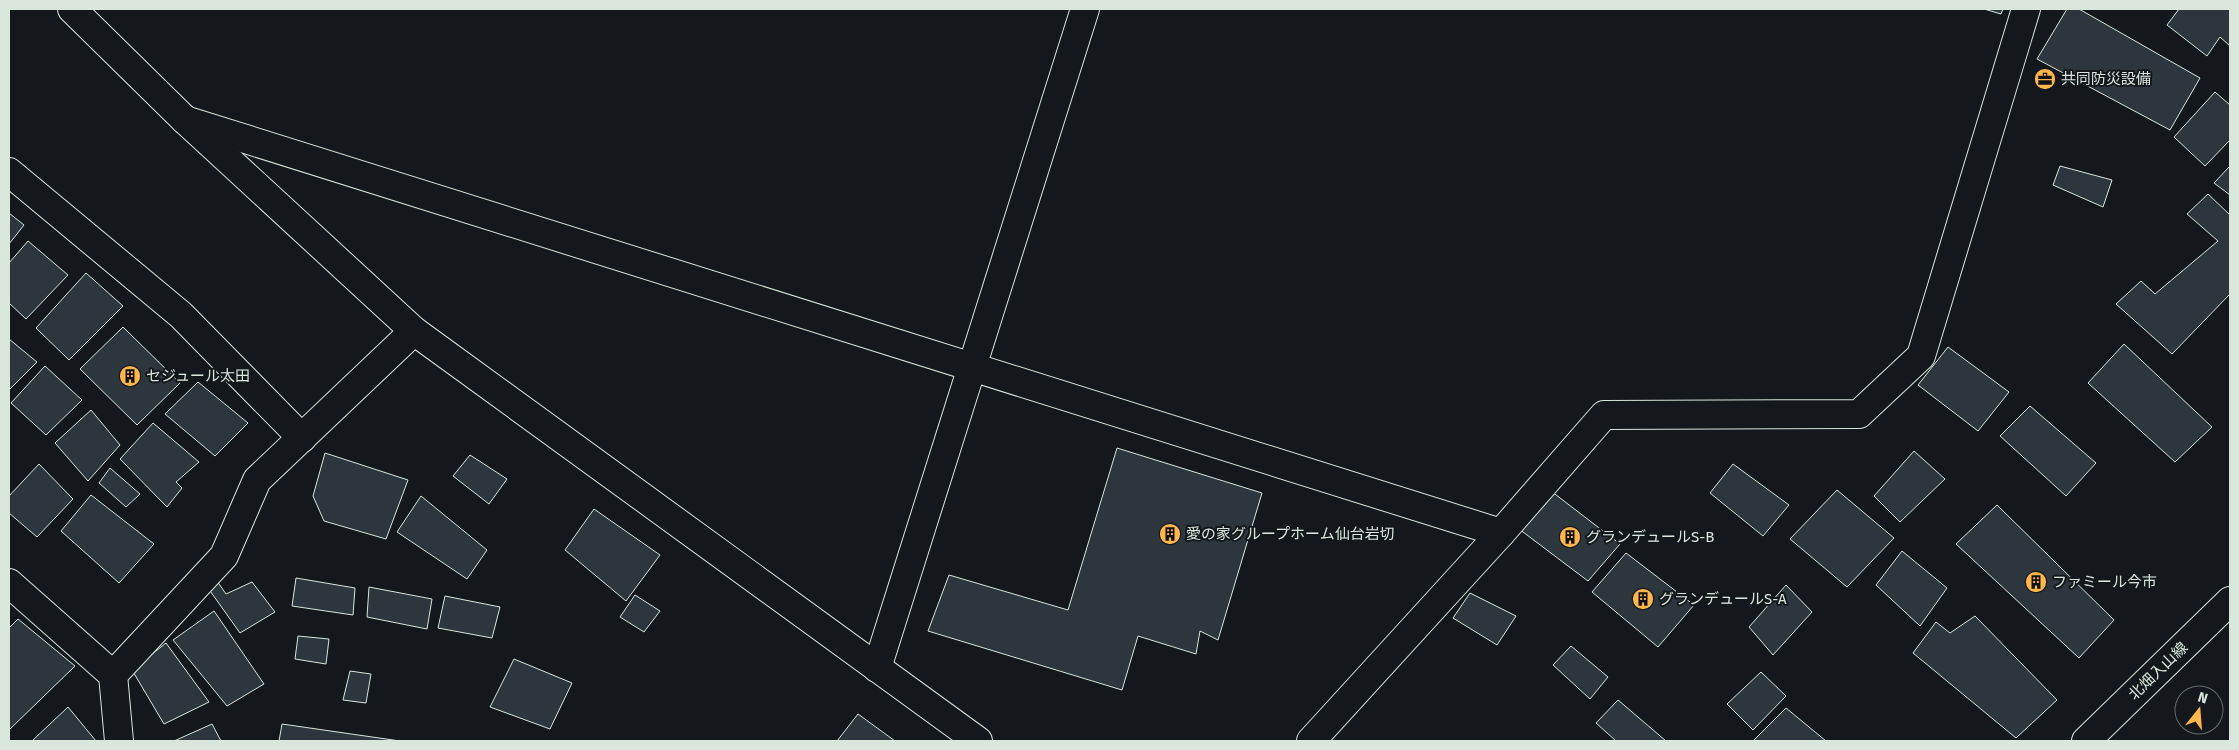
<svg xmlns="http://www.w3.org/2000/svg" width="2239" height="750" font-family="'Fira Sans','Noto Sans JP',sans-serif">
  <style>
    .building { fill: #2c363c; stroke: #d8e6dc }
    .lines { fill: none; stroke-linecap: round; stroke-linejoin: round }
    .minor-casing { stroke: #d8e6dc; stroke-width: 30 }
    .tertiary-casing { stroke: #d8e6dc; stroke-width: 30 }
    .minor { stroke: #14181c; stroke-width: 28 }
    .tertiary { stroke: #14181c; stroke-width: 28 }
    .labels { text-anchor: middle; stroke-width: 4; stroke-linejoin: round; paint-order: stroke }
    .poi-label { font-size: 15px; fill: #d8e6dc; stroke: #14181c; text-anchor: start }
    .street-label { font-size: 15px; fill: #d8e6dc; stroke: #14181c }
  </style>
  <rect width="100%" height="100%" fill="#14181c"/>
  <g class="building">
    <polygon points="1984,9 2003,9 2001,14"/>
    <polygon points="2067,9 2079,9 2200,78 2170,130 2037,59"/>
    <polygon points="2179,9 2230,9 2230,46 2220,37 2207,56 2167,25"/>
    <polygon points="2215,92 2230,105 2230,140 2205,166 2174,137"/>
    <polygon points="2060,166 2112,180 2103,207 2053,185"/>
    <polygon points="2230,166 2230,195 2214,183"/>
    <polygon points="2208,194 2230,215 2230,294 2172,354 2116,304 2141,281 2155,294 2218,241 2187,214"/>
    <polygon points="9,213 24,225 9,244"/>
    <polygon points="28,241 68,275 26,319 9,303 9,263"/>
    <polygon points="86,273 123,306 69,360 36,328"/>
    <polygon points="123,327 180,383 137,425 80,369"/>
    <polygon points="9,339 37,362 9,390"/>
    <polygon points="2124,344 2212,427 2175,462 2088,383"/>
    <polygon points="1948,347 2009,392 1978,431 1918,385"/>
    <polygon points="45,366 82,400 46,435 11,403"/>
    <polygon points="198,382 248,423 215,456 165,414"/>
    <polygon points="2030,406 2096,463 2066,496 2000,436"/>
    <polygon points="91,410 120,445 88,481 55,443"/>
    <polygon points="153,423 199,462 176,482 182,488 167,507 120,459"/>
    <polygon points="1117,448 1262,493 1218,640 1200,631 1196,654 1138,636 1122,690 928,631 949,575 1068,610"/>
    <polygon points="1914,451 1945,479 1900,522 1874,496"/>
    <polygon points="325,453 408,480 386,539 324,521 313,496"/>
    <polygon points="470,455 507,479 489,504 453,476"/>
    <polygon points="39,464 73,499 37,537 9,513 9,496"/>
    <polygon points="1733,464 1789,505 1763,536 1710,493"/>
    <polygon points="110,468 140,494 126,507 99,483"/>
    <polygon points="1837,490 1894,538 1847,587 1790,539"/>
    <polygon points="1551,491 1620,544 1588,581 1519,529"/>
    <polygon points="91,495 154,544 119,583 61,531"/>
    <polygon points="421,496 487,550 467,579 397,532"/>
    <polygon points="1997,505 2114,620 2079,658 1956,544"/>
    <polygon points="594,509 660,555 626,601 565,550"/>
    <polygon points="1902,551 1947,588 1920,626 1876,585"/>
    <polygon points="1626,553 1694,605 1658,647 1592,592"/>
    <polygon points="296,578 355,588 353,615 292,606"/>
    <polygon points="217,581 226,594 252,582 275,612 240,633 208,588"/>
    <polygon points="1786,585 1812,612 1773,655 1749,627"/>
    <polygon points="369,587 432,599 427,629 367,617"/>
    <polygon points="1470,593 1516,616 1497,645 1453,618"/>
    <polygon points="635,595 660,611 644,632 620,617"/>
    <polygon points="445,596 500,607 492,638 438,628"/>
    <polygon points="214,611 264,684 227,706 173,640"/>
    <polygon points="1975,616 2057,700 2016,738 1913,653 1936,622 1950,633"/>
    <polygon points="18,619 75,666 9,730 9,628"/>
    <polygon points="298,636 329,639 326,664 295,659"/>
    <polygon points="166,643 209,702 164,724 132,670"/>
    <polygon points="1571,646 1608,677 1590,699 1553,665"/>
    <polygon points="514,659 572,683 550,729 490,707"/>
    <polygon points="350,671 371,674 366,703 343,700"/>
    <polygon points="1761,672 1786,696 1753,730 1727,704"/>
    <polygon points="1618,700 1666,741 1616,741 1596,723"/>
    <polygon points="68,707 96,741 34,741 33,740"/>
    <polygon points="1786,708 1826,741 1753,741"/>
    <polygon points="858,714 895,741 837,741"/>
    <polygon points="212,724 221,741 174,741"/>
    <polygon points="282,724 400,741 279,741"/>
  </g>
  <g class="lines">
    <g class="minor-casing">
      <g id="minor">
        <polyline points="185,120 1501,533"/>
        <polyline points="9,172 181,315 302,438"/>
        <polyline points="9,583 113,675 119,741"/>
        <polyline points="877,668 1085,9"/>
        <polyline points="113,675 224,556 257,480 414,331"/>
        <polyline points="1311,741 1501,533 1604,415 1859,414 1921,356 2026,9"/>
        <polyline points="2086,741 2230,601"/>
      </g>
    </g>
    <g class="tertiary-casing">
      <polyline id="tertiary" points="72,9 185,120 414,331 978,741"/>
    </g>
    <use href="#minor" class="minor"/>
    <use href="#tertiary" class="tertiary"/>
  </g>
  <defs>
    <g id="office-disc" transform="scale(1.125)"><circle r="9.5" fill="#ffb74d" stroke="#14181c"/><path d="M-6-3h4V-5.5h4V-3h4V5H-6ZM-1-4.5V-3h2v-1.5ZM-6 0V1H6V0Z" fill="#111"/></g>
    <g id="building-disc" transform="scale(1.125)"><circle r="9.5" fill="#ffb74d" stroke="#14181c"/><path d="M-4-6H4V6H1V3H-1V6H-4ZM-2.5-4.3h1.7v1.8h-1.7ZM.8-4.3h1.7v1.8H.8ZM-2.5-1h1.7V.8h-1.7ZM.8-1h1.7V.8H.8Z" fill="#111"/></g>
  </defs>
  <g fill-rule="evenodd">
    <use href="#office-disc" x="2045" y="79"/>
    <use href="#building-disc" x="130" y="376"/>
    <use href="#building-disc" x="1170" y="534"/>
    <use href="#building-disc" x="1570" y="537"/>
    <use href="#building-disc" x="2036" y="582"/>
    <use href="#building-disc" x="1643" y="599"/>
  </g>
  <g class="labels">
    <g class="poi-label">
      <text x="2061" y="84">共同防災設備</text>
      <text x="146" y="381">セジュール太田</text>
      <text x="1186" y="539">愛の家グループホーム仙台岩切</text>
      <text x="1586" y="542">グランデュールS-B</text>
      <text x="2052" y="587">ファミール今市</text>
      <text x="1659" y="604">グランデュールS-A</text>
    </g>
    <g class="street-label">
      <text transform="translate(2158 671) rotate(-44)" y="5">北畑入山線</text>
    </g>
  </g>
  <rect width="2239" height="750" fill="none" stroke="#d8e6dc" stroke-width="20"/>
  <g transform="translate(2199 710) rotate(17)"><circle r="24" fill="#14181c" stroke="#626a69"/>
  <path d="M0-4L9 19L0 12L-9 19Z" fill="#ffb74d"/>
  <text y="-8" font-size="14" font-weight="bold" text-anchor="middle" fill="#d8e6dc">N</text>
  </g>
</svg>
